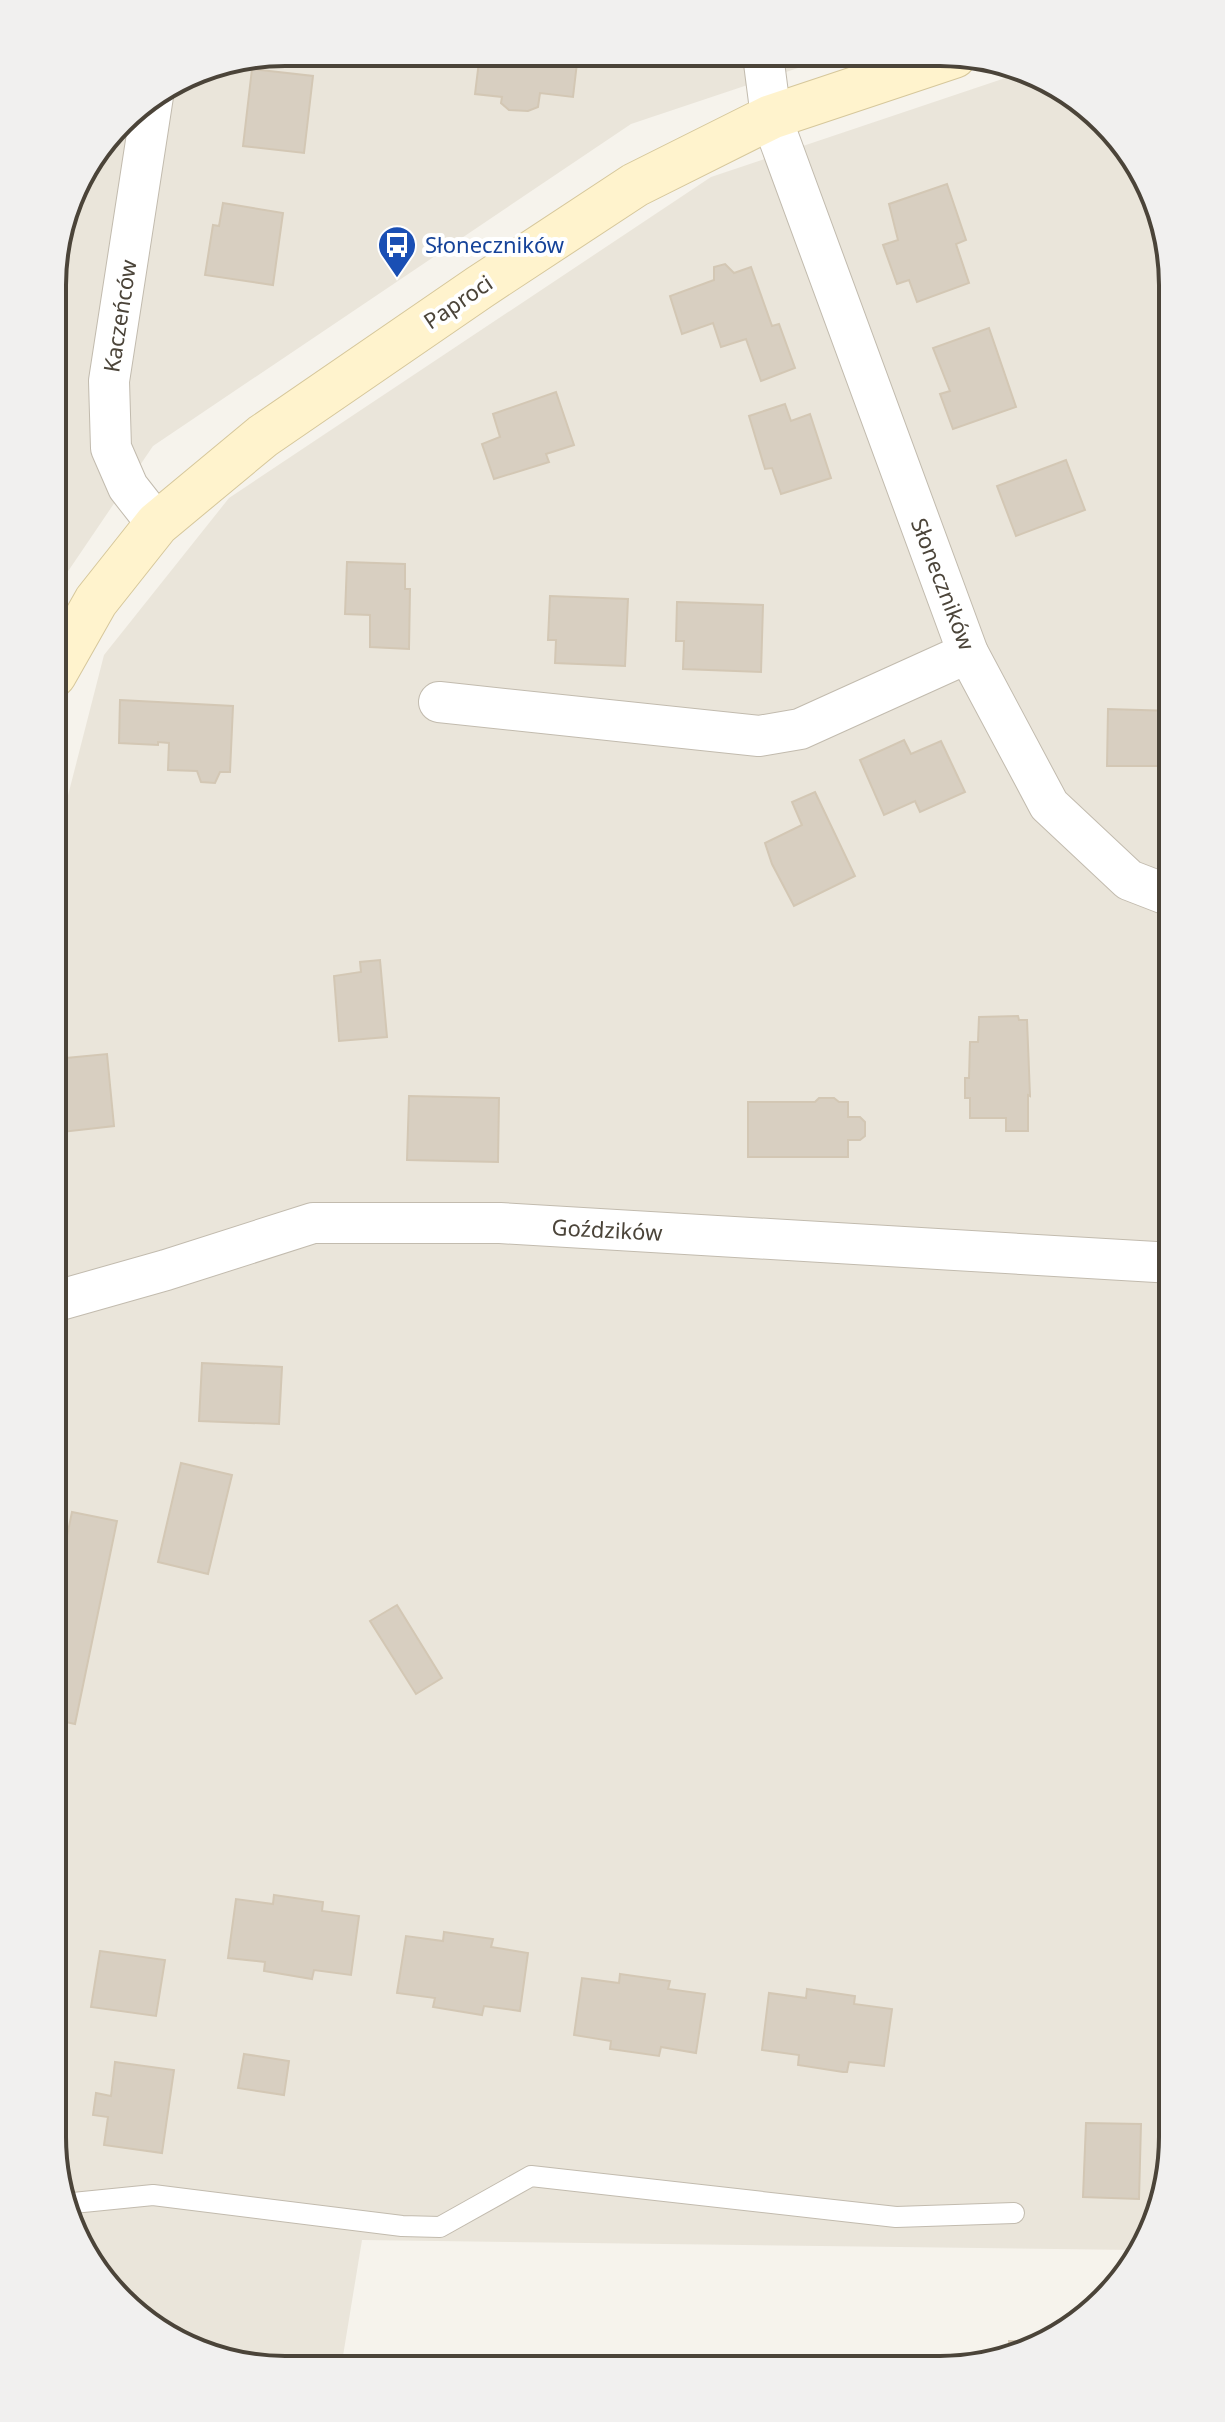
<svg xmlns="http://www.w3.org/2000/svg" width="1225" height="2422" font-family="'Noto Sans',sans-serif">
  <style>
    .residential { fill: #eae5da }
    .building { fill: #d8cfc1; stroke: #d3c7b4; stroke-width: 2 }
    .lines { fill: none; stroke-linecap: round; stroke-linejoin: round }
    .lane-casing { stroke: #c2bbae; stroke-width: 22 }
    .street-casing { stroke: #c2bbae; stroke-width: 42 }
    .secondary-casing { stroke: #d6c79b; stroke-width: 46 }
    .lane { stroke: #fff; stroke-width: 20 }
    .street { stroke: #fff; stroke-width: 40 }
    .secondary { stroke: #fff3cd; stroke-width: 44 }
    .labels { text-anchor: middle; stroke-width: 8; stroke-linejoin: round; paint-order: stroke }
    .transit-label { font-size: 22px; fill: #164399; stroke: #fff; text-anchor: start }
    .street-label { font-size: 22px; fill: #4b4439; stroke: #fff }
    .rim { fill: none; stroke: #4b4439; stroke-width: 4 }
  </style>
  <rect width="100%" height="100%" fill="#f6f3ec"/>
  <g class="residential">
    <polygon points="285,52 837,55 631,124 153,446 54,592 54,255 76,181 131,110 196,70"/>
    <polygon points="1020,73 1094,110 1161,210 1173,285 1172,2153 1136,2250 362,2240 341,2368 254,2368 132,2313 64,2212 52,2137 53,854 104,655 229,498 711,177"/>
  </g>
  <g class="building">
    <polygon points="480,53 578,54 573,97 540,93 538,107 528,111 509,110 501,103 502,97 475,94"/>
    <polygon points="252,69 313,76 304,153 243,146"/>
    <polygon points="947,184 966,240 956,244 969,283 917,302 909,280 897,284 883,245 898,240 889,204"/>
    <polygon points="223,203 283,213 273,285 205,275 213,225 219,226"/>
    <polygon points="725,264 734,273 751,267 772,326 779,324 795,368 761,381 746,339 721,347 713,323 682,334 670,296 714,280 714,267"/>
    <polygon points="989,328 1016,407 953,429 940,394 950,391 933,348"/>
    <polygon points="556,392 574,445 546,454 549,462 494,479 482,444 500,437 493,414"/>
    <polygon points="785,404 791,421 810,414 831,478 781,494 772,468 765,469 749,416"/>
    <polygon points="1066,460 1085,510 1016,536 997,486"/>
    <polygon points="347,562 405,564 405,589 410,589 409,649 370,647 370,615 345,614"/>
    <polygon points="550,596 628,599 625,666 555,663 556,640 548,640"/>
    <polygon points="677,602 763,605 761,672 683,669 684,641 676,641"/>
    <polygon points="120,700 233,706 230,772 220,772 215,783 201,782 197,771 168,770 169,743 158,742 158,745 119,743"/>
    <polygon points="1108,709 1173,711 1173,766 1107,766"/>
    <polygon points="904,740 911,754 941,741 965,792 920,812 915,801 884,815 860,760"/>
    <polygon points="815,792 855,876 794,906 772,864 765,843 802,825 792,802"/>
    <polygon points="380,960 387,1037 339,1041 334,976 361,972 360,962"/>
    <polygon points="1018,1016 1019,1020 1027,1020 1030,1096 1028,1095 1028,1131 1006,1131 1006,1118 970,1118 970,1098 965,1098 965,1078 969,1078 970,1042 978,1042 979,1017"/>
    <polygon points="107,1054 114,1126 62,1132 56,1059"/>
    <polygon points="409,1096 499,1098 498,1162 407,1160"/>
    <polygon points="819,1098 834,1098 839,1102 848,1102 848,1117 860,1117 865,1122 865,1136 860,1140 848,1140 848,1157 748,1157 748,1102 815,1102"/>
    <rect x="1164" y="1362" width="9" height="28"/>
    <polygon points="202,1363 282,1367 279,1424 199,1421"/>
    <polygon points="181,1463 232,1475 208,1574 158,1562"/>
    <polygon points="72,1512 117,1521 75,1724 52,1719 53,1604"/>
    <polygon points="397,1605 442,1678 416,1694 370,1621"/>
    <polygon points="274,1895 323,1902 322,1911 359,1916 351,1975 314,1970 312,1979 264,1971 265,1962 228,1958 236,1899 273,1904"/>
    <polygon points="444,1932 493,1939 491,1947 528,1953 520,2011 484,2006 482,2015 433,2007 435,1998 397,1993 406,1936 443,1941"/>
    <polygon points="100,1951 165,1960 156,2016 91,2007"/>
    <polygon points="620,1974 670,1981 668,1989 705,1994 696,2053 661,2047 659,2056 610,2049 611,2041 574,2035 582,1978 619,1983"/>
    <polygon points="807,1989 855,1996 854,2004 892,2009 884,2066 849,2062 847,2072 843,2072 798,2065 799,2055 762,2050 769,1993 806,1998"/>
    <polygon points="244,2054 289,2061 284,2095 238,2088"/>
    <polygon points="115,2062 174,2070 162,2153 104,2145 108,2117 93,2115 96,2093 111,2096"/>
    <polygon points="1086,2123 1141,2124 1139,2199 1083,2197"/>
    <polygon points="1009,2341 1037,2342 1015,2358 1008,2359"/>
  </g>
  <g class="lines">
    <g class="lane-casing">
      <polyline id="lane" points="63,2204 153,2195 402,2226 440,2227 531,2176 896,2217 1014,2213"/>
    </g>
    <g class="street-casing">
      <g id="street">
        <polyline points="763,55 771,117 968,653 1049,805 1129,880 1173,897"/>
        <polyline points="153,96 109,381 111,448 128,487 157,524"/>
        <polyline points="439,702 759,736 800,729 968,653"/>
        <polyline points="53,1302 166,1270 313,1223 500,1223 1173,1263"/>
      </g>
    </g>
    <g class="secondary-casing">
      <polyline id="secondary" points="54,675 96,601 157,524 263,436 480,287 635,185 771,117 954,56"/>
    </g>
    <use href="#lane" class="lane"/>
    <use href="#street" class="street"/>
    <use href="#secondary" class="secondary"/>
  </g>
  <defs>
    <g id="bus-pin" transform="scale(2)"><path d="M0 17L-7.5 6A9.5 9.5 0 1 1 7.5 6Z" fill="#1a4fb4" stroke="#fff"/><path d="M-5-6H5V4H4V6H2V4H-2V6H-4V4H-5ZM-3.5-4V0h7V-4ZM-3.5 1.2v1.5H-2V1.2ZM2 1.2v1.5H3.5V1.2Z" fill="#fff"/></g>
  </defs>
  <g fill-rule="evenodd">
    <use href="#bus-pin" x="397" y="245"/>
  </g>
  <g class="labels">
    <g class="transit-label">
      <text x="425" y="253">Słoneczników</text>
    </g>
    <g class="street-label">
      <text transform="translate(458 302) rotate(-34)" y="8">Paproci</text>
      <text transform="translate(120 316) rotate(-81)" y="8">Kaczeńców</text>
      <text transform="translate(943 584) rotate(69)" y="8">Słoneczników</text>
      <text transform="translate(607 1230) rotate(3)" y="8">Goździków</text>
    </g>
  </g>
  <path d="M0 0H1225V2422H0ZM285 66H940A219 219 0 0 1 1159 285V2137A219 219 0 0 1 940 2356H285A219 219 0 0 1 66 2137V285A219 219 0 0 1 285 66Z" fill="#f1f0ef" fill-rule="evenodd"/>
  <path class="rim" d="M285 66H940A219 219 0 0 1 1159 285V2137A219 219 0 0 1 940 2356H285A219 219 0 0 1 66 2137V285A219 219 0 0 1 285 66Z"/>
</svg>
